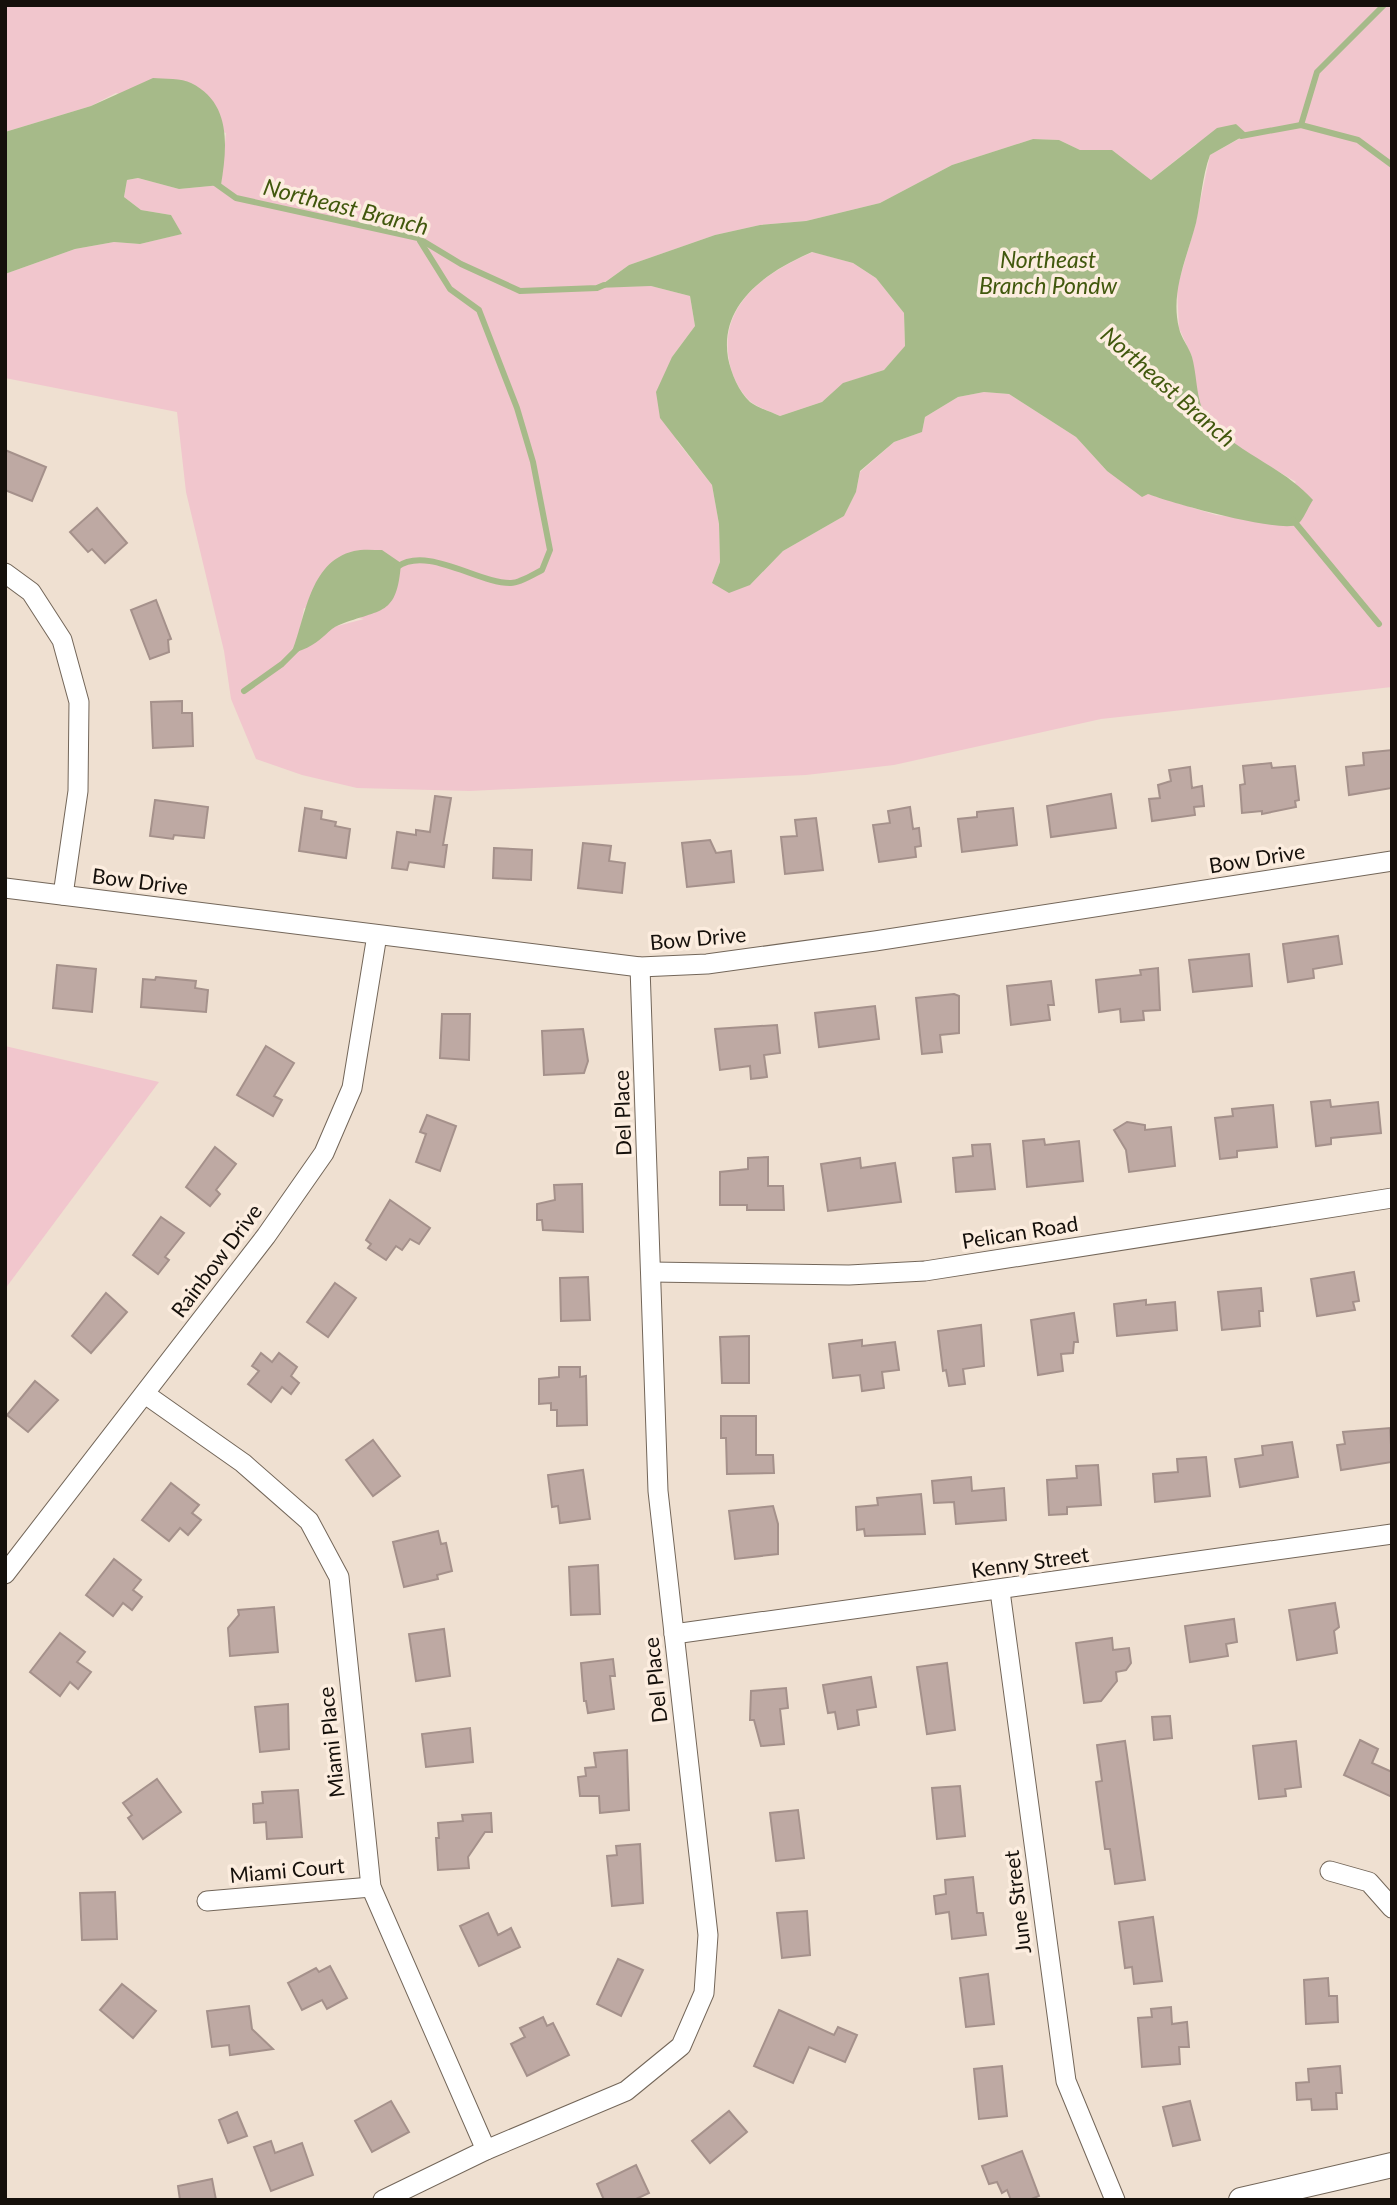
<svg xmlns="http://www.w3.org/2000/svg" width="1397" height="2205" font-family="Lato,sans-serif">
  <style>
    .green { fill: #f1c6cd; fill-rule: evenodd }
    .water { fill: #a6ba89; fill-rule: evenodd }
    .lines { fill: none; stroke-linecap: round; stroke-linejoin: round }
    .stream { stroke: #a6ba89; stroke-width: 6 }
    .building { fill: #bea9a3; stroke: #a5918b; stroke-width: 2 }
    .minor-casing { stroke: #736659; stroke-width: 21 }
    .tertiary-casing { stroke: #736659; stroke-width: 26 }
    .minor { stroke: #fff; stroke-width: 19 }
    .tertiary { stroke: #fff; stroke-width: 24 }
    .labels { text-anchor: middle; stroke-width: 7; stroke-linejoin: round; paint-order: stroke }
    .street-label { font-size: 21px; fill: #15100b; stroke: #fceddf }
    .water-label { font-size: 23px; font-style: italic; fill: #41580d; stroke: #fceddf }
  </style>
  <rect width="100%" height="100%" fill="#efe0d1"/>
  <g class="green">
    <path d="M5 5H1392V687L1101 719 894 765 806 775 470 791 357 788 302 775 256 759 231 699 224 651 186 492 177 412 5 378V274L75 249 114 242 140 244 181 234 171 215 141 210 124 197 127 180 138 178 179 189 221 185 226 133 116 93 91 106 5 132ZM1236 124 1246 135 1210 155 1195 226 1177 288 1179 328 1192 357 1197 399 1212 425 1241 449 1296 482 1250 519 1216 515 1148 494 1107 471 1076 437 1009 394 984 392 958 397 925 417 922 432 894 442 860 472 856 492 844 516 783 551 750 585 712 583 720 562 719 524 712 485 677 441 672 357 695 326 690 296 651 286 598 287 629 265 715 235 760 225 806 221 880 203 952 165 1033 139 1059 140 1080 150H1112L1151 180 1196 144ZM304 608 364 619 299 636Z"/>
    <path d="M813 252 853 263 876 278 904 313 905 347 884 370 844 383 822 402 780 416C771 412 759 408 751 402 740 393 731 374 729 360 719 304 766 272 813 252Z"/>
    <polygon points="5,1046 159,1082 5,1289"/>
  </g>
  <g class="water">
    <path d="M153 78C164 79 182 78 191 83 232 103 227 148 221 185L179 189 138 178 127 180 124 197 141 210 171 215 182 234 140 244 114 242 75 249 5 274V132L91 106Z"/>
    <path d="M1236 124 1247 134 1210 155C1202 177 1201 201 1196 223 1187 258 1170 292 1179 328 1181 338 1189 347 1192 357 1199 383 1194 407 1215 427 1245 456 1285 469 1313 500 1308 507 1304 519 1298 524 1285 535 1168 502 1148 494L1142 497 1107 471 1076 437 1009 394 984 392 958 397 925 417 922 432 894 442 860 471 856 492 844 516 783 551 750 585 729 593 712 583 720 562 719 524 712 485 660 418 656 392 672 357 695 326 690 296 651 286 597 288 629 265 715 235 760 225 806 221 880 203 952 165 1033 139 1059 140 1080 150H1112L1151 180 1217 128ZM812 252 853 263 876 278 904 313 905 346 884 370 843 383 822 402 780 416C771 412 758 408 750 402 739 392 731 373 728 358 719 303 768 271 812 252Z"/>
    <path d="M382 550 401 563C397 617 382 608 339 625 329 629 322 640 312 645 306 649 298 651 291 654 306 619 308 562 354 551 362 549 373 550 382 550Z"/>
  </g>
  <g class="lines">
    <g class="stream">
      <polyline points="1301,125 1317,72 1384,5"/>
      <polyline points="1241,136 1301,125 1358,140 1392,165"/>
      <polyline points="215,183 236,198 418,238 461,264 520,291 597,288 604,285"/>
      <polyline points="1293,520 1379,624"/>
      <path d="M397 567C427 545 479 584 511 583 520 583 534 574 542 570L550 550 533 462 517 408 479 310 450 289 420 241"/>
      <polyline points="244,691 282,664 297,649"/>
    </g>
  </g>
  <g class="building">
    <polygon points="5,450 46,467 32,501 5,490"/>
    <polygon points="97,508 127,543 105,563 92,549 88,552 70,532"/>
    <polygon points="156,600 171,639 168,640 169,652 150,659 131,610"/>
    <polygon points="182,701 182,713 192,713 193,746 153,748 151,702"/>
    <polygon points="1392,750 1392,788 1349,795 1346,767 1364,765 1363,753"/>
    <polygon points="1271,763 1272,768 1295,766 1299,800 1295,801 1296,807 1262,814 1262,811 1242,813 1240,785 1245,784 1243,766"/>
    <polygon points="1190,767 1192,788 1202,786 1204,806 1194,807 1195,815 1152,821 1149,799 1160,798 1158,785 1171,781 1169,770"/>
    <polygon points="1111,794 1116,828 1051,837 1047,806"/>
    <polygon points="435,796 451,798 443,845 447,845 444,867 409,862 407,870 392,868 397,832 416,835 416,830 430,832"/>
    <polygon points="155,800 208,807 204,838 174,835 173,839 150,836"/>
    <polygon points="910,807 913,829 919,828 921,846 915,847 916,857 879,862 873,825 890,823 888,811"/>
    <polygon points="305,808 322,811 321,819 336,822 335,826 350,829 346,858 299,851"/>
    <polygon points="1013,808 1017,845 962,852 958,819 977,817 977,812"/>
    <polygon points="816,818 823,870 785,874 781,837 797,836 795,820"/>
    <polygon points="710,840 716,853 731,851 734,882 687,887 682,843"/>
    <polygon points="583,843 611,846 609,861 625,863 622,893 578,888"/>
    <polygon points="494,848 532,850 531,880 493,878"/>
    <polygon points="1338,936 1342,964 1313,969 1314,978 1288,982 1283,944"/>
    <polygon points="1249,954 1252,986 1193,992 1189,960"/>
    <polygon points="57,965 96,969 92,1012 53,1008"/>
    <polygon points="1158,968 1160,1010 1143,1011 1144,1020 1121,1022 1120,1009 1099,1012 1096,980 1141,975 1140,970"/>
    <polygon points="156,977 196,981 195,988 208,990 206,1012 141,1007 143,979 155,980"/>
    <polygon points="1051,981 1054,1005 1048,1005 1050,1020 1011,1025 1007,986"/>
    <polygon points="954,994 959,996 959,1033 940,1035 942,1052 922,1054 916,998"/>
    <polygon points="875,1006 879,1039 819,1047 815,1013"/>
    <polygon points="442,1014 470,1014 469,1060 440,1058"/>
    <polygon points="777,1025 780,1053 764,1055 767,1077 751,1079 750,1066 720,1070 715,1029"/>
    <polygon points="583,1029 588,1061 584,1073 544,1075 542,1031"/>
    <polygon points="266,1046 294,1063 274,1096 282,1100 273,1116 237,1095"/>
    <polygon points="1330,1100 1331,1107 1378,1102 1381,1133 1331,1138 1331,1144 1316,1146 1311,1102"/>
    <polygon points="1273,1105 1277,1147 1237,1151 1237,1157 1220,1159 1215,1118 1233,1116 1232,1109"/>
    <polygon points="427,1115 456,1126 440,1171 416,1162 426,1134 420,1132"/>
    <polygon points="1127,1122 1145,1125 1145,1130 1171,1127 1175,1166 1129,1172 1126,1150 1114,1130"/>
    <polygon points="1044,1139 1045,1145 1079,1141 1083,1181 1027,1187 1023,1141"/>
    <polygon points="990,1144 995,1189 956,1192 953,1158 973,1156 972,1145"/>
    <polygon points="215,1147 236,1164 216,1190 220,1194 210,1206 186,1187"/>
    <polygon points="768,1157 768,1186 783,1186 784,1210 747,1210 747,1205 720,1205 720,1172 748,1169 748,1158"/>
    <polygon points="860,1158 861,1168 895,1163 901,1202 828,1211 821,1164"/>
    <polygon points="582,1184 583,1232 543,1230 542,1220 537,1220 537,1204 555,1200 554,1185"/>
    <polygon points="390,1200 430,1228 419,1244 410,1239 402,1250 396,1246 386,1260 368,1248 371,1244 366,1240"/>
    <polygon points="161,1217 184,1233 165,1257 169,1260 158,1274 133,1255"/>
    <polygon points="1354,1272 1359,1301 1353,1302 1355,1310 1317,1316 1311,1279"/>
    <polygon points="588,1277 590,1320 561,1321 560,1278"/>
    <polygon points="335,1283 356,1298 328,1337 307,1322"/>
    <polygon points="1261,1288 1263,1311 1259,1311 1260,1326 1222,1330 1218,1292"/>
    <polygon points="106,1293 127,1312 91,1353 72,1336"/>
    <polygon points="1146,1300 1146,1305 1175,1302 1177,1330 1117,1336 1114,1304"/>
    <polygon points="1074,1313 1078,1342 1074,1342 1073,1353 1061,1354 1063,1371 1038,1375 1031,1320"/>
    <polygon points="981,1325 984,1366 963,1369 965,1384 949,1386 946,1370 943,1371 938,1331"/>
    <polygon points="749,1336 749,1383 722,1383 720,1337"/>
    <polygon points="862,1340 862,1346 895,1342 899,1370 882,1372 884,1388 862,1391 860,1375 833,1378 829,1344"/>
    <polygon points="261,1353 272,1362 279,1353 297,1367 291,1376 299,1383 291,1394 282,1387 271,1402 248,1384 259,1371 252,1366"/>
    <polygon points="559,1367 580,1367 580,1377 586,1376 587,1425 557,1426 557,1410 551,1410 551,1403 539,1404 539,1379 559,1377"/>
    <polygon points="35,1381 58,1400 28,1432 7,1415"/>
    <polygon points="721,1416 756,1416 756,1455 773,1455 774,1473 727,1474 726,1438 721,1438"/>
    <polygon points="1390,1428 1392,1462 1341,1470 1337,1445 1345,1444 1343,1432"/>
    <polygon points="373,1440 400,1476 373,1496 346,1460"/>
    <polygon points="1292,1442 1298,1477 1240,1487 1235,1459 1263,1455 1262,1446"/>
    <polygon points="1206,1457 1210,1496 1155,1502 1153,1474 1178,1472 1177,1459"/>
    <polygon points="1098,1465 1101,1505 1067,1507 1067,1514 1049,1515 1047,1480 1077,1478 1076,1466"/>
    <polygon points="583,1470 590,1519 560,1523 558,1506 552,1507 548,1475"/>
    <polygon points="971,1477 972,1491 1004,1488 1006,1520 956,1524 954,1502 934,1503 932,1481"/>
    <polygon points="171,1483 199,1505 192,1513 201,1520 188,1535 180,1528 169,1541 142,1520"/>
    <polygon points="921,1494 925,1534 865,1536 864,1529 857,1530 856,1507 878,1505 877,1498"/>
    <polygon points="773,1506 778,1524 778,1554 735,1559 729,1511"/>
    <polygon points="438,1531 441,1544 446,1543 452,1571 437,1575 438,1579 404,1587 393,1542"/>
    <polygon points="114,1559 141,1580 133,1590 142,1597 132,1610 123,1603 113,1616 86,1595"/>
    <polygon points="598,1565 600,1614 571,1615 569,1567"/>
    <polygon points="1335,1603 1339,1627 1334,1631 1337,1653 1297,1660 1289,1610"/>
    <polygon points="274,1607 278,1652 230,1656 228,1628 239,1615 238,1610"/>
    <polygon points="1234,1619 1237,1642 1226,1644 1228,1656 1190,1662 1185,1626"/>
    <polygon points="444,1629 450,1676 416,1681 409,1634"/>
    <polygon points="60,1633 85,1652 77,1662 91,1672 78,1689 70,1682 60,1696 30,1672"/>
    <polygon points="1112,1638 1113,1650 1129,1648 1131,1663 1126,1670 1116,1672 1117,1681 1101,1701 1084,1703 1076,1643"/>
    <polygon points="613,1659 615,1676 610,1676 614,1709 588,1713 586,1701 584,1701 581,1663"/>
    <polygon points="947,1663 955,1730 927,1734 917,1667"/>
    <polygon points="871,1677 876,1707 857,1710 859,1725 838,1729 835,1712 828,1713 823,1685"/>
    <polygon points="786,1688 788,1708 780,1709 784,1744 761,1746 754,1720 750,1720 751,1691"/>
    <polygon points="288,1704 289,1749 260,1752 255,1707"/>
    <polygon points="1170,1716 1172,1738 1154,1740 1152,1717"/>
    <polygon points="470,1728 473,1762 426,1767 422,1734"/>
    <polygon points="1360,1740 1378,1749 1372,1763 1392,1772 1392,1797 1344,1775"/>
    <polygon points="1125,1741 1145,1880 1115,1884 1110,1849 1105,1849 1096,1782 1102,1781 1097,1745"/>
    <polygon points="1296,1741 1301,1787 1285,1789 1286,1796 1259,1799 1253,1746"/>
    <polygon points="627,1750 629,1810 600,1813 599,1796 580,1796 578,1777 586,1776 585,1768 596,1767 594,1753"/>
    <polygon points="157,1779 181,1812 143,1839 128,1818 132,1815 123,1803"/>
    <polygon points="960,1786 965,1836 937,1839 932,1788"/>
    <polygon points="298,1790 302,1837 267,1839 266,1822 254,1823 253,1804 263,1803 262,1792"/>
    <polygon points="798,1810 804,1858 776,1861 770,1813"/>
    <polygon points="491,1813 492,1832 485,1832 468,1857 469,1868 438,1870 436,1838 439,1838 438,1823 463,1821 462,1815"/>
    <polygon points="640,1844 643,1903 612,1906 607,1856 617,1855 616,1846"/>
    <polygon points="973,1877 977,1913 983,1913 986,1935 952,1939 949,1912 936,1914 934,1896 946,1894 945,1880"/>
    <polygon points="115,1892 117,1939 82,1940 80,1893"/>
    <polygon points="807,1911 810,1955 782,1958 777,1913"/>
    <polygon points="488,1913 498,1935 511,1928 520,1947 479,1966 460,1926"/>
    <polygon points="1153,1917 1162,1981 1134,1984 1132,1967 1125,1968 1119,1922"/>
    <polygon points="618,1959 643,1970 621,2016 597,2004"/>
    <polygon points="330,1966 347,1998 327,2009 322,2000 302,2010 288,1983 316,1968 319,1972"/>
    <polygon points="988,1974 994,2024 966,2027 960,1978"/>
    <polygon points="1328,1978 1329,1996 1337,1996 1338,2022 1306,2024 1304,1980"/>
    <polygon points="122,1984 156,2011 133,2038 100,2010"/>
    <polygon points="249,2006 252,2029 273,2049 230,2055 229,2045 212,2047 207,2011"/>
    <polygon points="1171,2007 1172,2024 1187,2022 1189,2047 1179,2047 1180,2064 1142,2067 1138,2018 1152,2017 1151,2009"/>
    <polygon points="779,2010 834,2035 838,2027 857,2035 845,2062 809,2047 793,2083 754,2066"/>
    <polygon points="543,2017 547,2026 553,2023 569,2055 527,2076 511,2044 525,2037 520,2028"/>
    <polygon points="1002,2066 1007,2116 979,2119 974,2069"/>
    <polygon points="1340,2066 1342,2093 1336,2093 1337,2109 1312,2110 1311,2099 1297,2100 1296,2083 1309,2082 1308,2069"/>
    <polygon points="391,2101 409,2132 372,2152 355,2121"/>
    <polygon points="1190,2101 1200,2140 1173,2146 1163,2107"/>
    <polygon points="729,2111 747,2132 710,2163 692,2141"/>
    <polygon points="237,2112 247,2136 228,2143 219,2120"/>
    <polygon points="271,2141 275,2153 302,2143 313,2175 271,2191 254,2147"/>
    <polygon points="1022,2151 1039,2196 1029,2200 1011,2200 1007,2190 1002,2193 997,2182 989,2184 982,2166"/>
    <polygon points="636,2165 649,2193 634,2200 604,2200 597,2184"/>
    <polygon points="212,2179 216,2200 180,2200 178,2186"/>
  </g>
  <g class="lines">
    <g class="minor-casing">
      <g id="minor">
        <polyline points="5,573 31,592 62,640 79,702 78,791 63,895"/>
        <polyline points="5,888 640,967 707,964 875,941 1392,861"/>
        <polyline points="652,1272 849,1275 925,1271 1392,1198"/>
        <polyline points="145,1394 243,1463 309,1521 339,1577 371,1887 486,2150"/>
        <polyline points="5,1574 266,1236 324,1153 352,1088 377,935"/>
        <polyline points="1000,1591 1066,2081 1115,2200"/>
        <polyline points="674,1634 1392,1534"/>
        <polyline points="1330,1871 1369,1882 1392,1908"/>
        <polyline points="207,1901 371,1887"/>
        <polyline points="383,2200 486,2150 626,2091 681,2046 704,1993 708,1935 658,1491 640,967"/>
      </g>
    </g>
    <g class="tertiary-casing">
      <polyline id="tertiary" points="1241,2200 1392,2165"/>
    </g>
    <use href="#minor" class="minor"/>
    <use href="#tertiary" class="tertiary"/>
  </g>
  <g class="labels">
    <g class="street-label">
      <text transform="translate(1257 859) rotate(-9)" y="7">Bow Drive</text>
      <text transform="translate(140 882) rotate(7)" y="7">Bow Drive</text>
      <text transform="translate(698 939) rotate(-5)" y="7">Bow Drive</text>
      <text transform="translate(623 1113) rotate(-92)" y="7">Del Place</text>
      <text transform="translate(1020 1233) rotate(-9)" y="7">Pelican Road</text>
      <text transform="translate(217 1261) rotate(-53)" y="7">Rainbow Drive</text>
      <text transform="translate(1030 1563) rotate(-8)" y="7">Kenny Street</text>
      <text transform="translate(656 1680) rotate(-96)" y="7">Del Place</text>
      <text transform="translate(332 1742) rotate(-96)" y="7">Miami Place</text>
      <text transform="translate(287 1871) rotate(-5)" y="7">Miami Court</text>
      <text transform="translate(1018 1902) rotate(-97)" y="7">June Street</text>
    </g>
    <g class="water-label">
      <text transform="translate(346 207) rotate(14)" y="8">Northeast Branch</text>
      <text x="1048" y="268">Northeast<tspan x="1048" dy="26">Branch Pondw</tspan></text>
      <text transform="translate(1168 387) rotate(41)" y="8">Northeast Branch</text>
    </g>
  </g>
  <rect width="1397" height="2205" fill="none" stroke="#15100b" stroke-width="14"/>
</svg>
